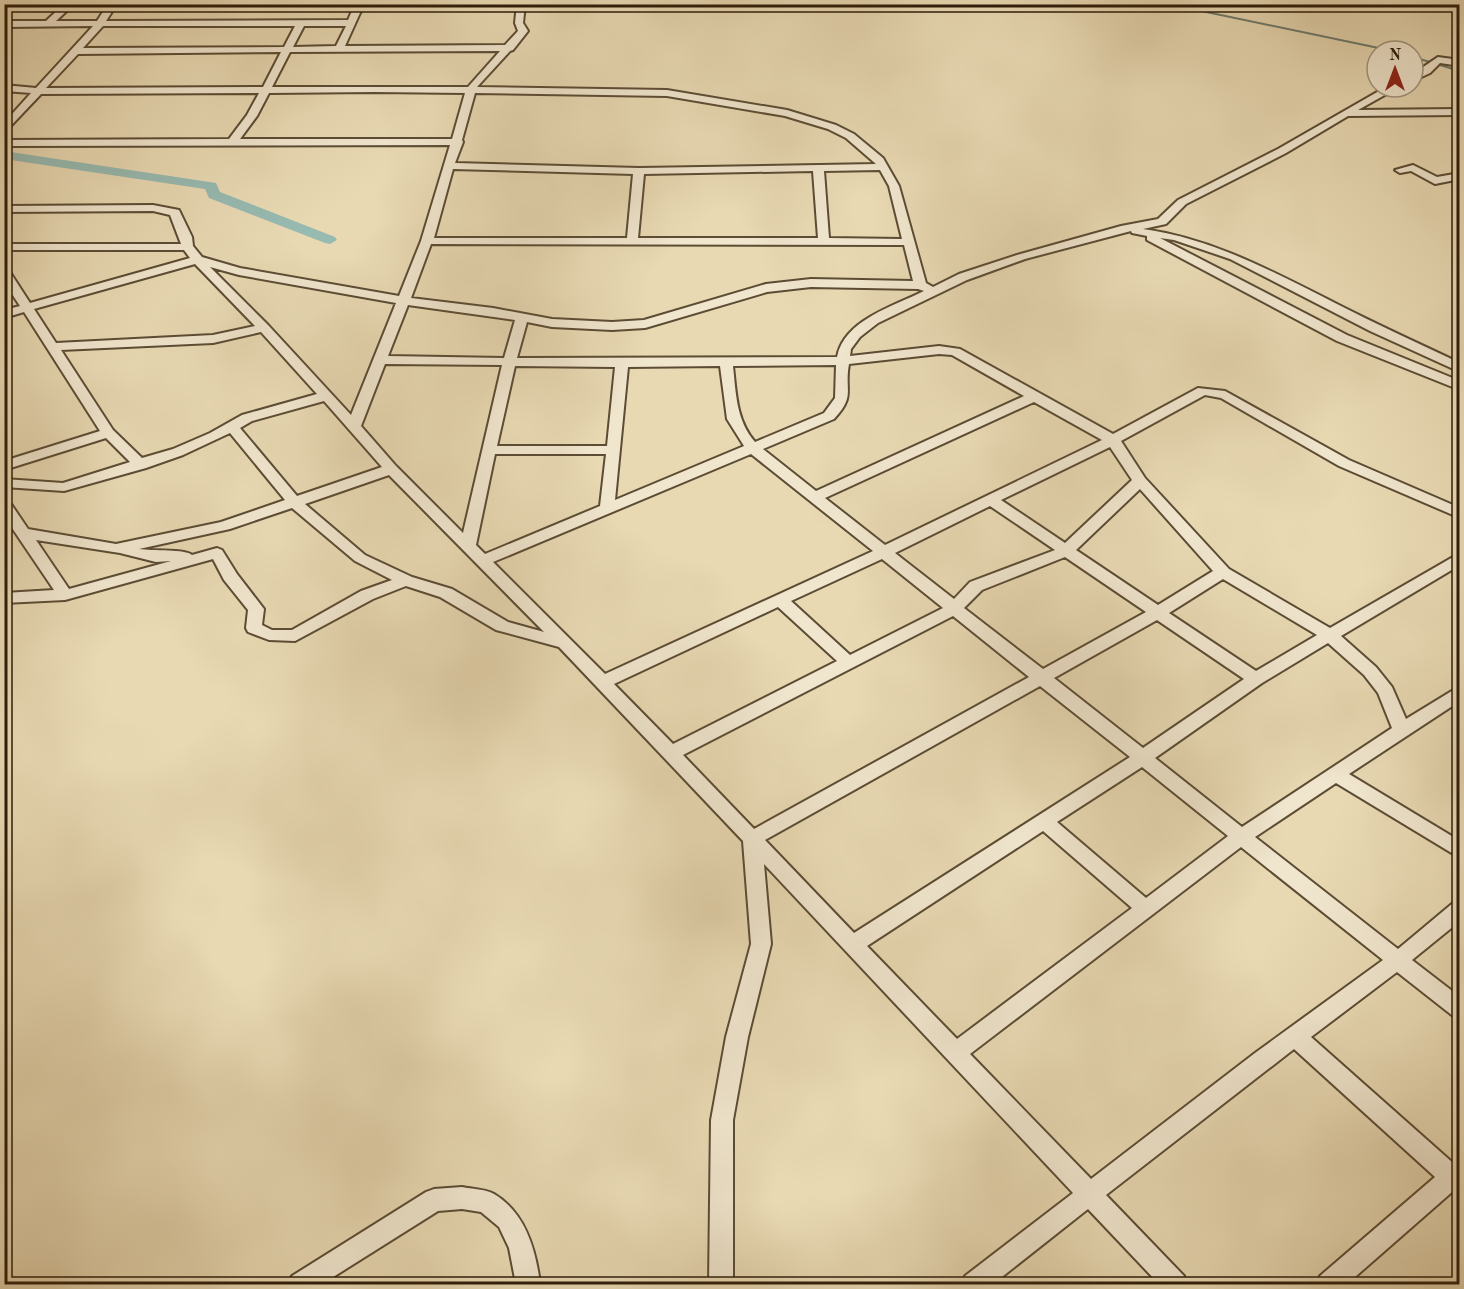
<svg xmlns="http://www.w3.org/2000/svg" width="1464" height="1289" font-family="'Old Standard TT',serif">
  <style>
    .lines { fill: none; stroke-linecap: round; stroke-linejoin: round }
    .stream { stroke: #6d7b6e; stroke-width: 2 }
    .river { fill: #97bab1; fill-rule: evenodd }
    .minor-casing { stroke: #5c4c34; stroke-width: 4 }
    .minor { fill: #f0e6ce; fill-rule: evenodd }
  </style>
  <rect width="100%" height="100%" fill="#e8d9b3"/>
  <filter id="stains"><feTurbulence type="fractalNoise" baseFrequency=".00333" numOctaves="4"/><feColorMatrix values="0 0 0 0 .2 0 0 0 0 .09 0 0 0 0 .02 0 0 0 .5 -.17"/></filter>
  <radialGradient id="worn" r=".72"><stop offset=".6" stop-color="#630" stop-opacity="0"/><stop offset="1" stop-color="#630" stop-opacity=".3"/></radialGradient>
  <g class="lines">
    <g class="stream">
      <polyline points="1168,4 1393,51"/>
      <polyline points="1413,57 1460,71"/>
    </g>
    <polygon class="river" points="4,151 216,183 220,192 335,237 337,240 330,244 325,243 209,198 205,189 4,159"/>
    <g class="minor-casing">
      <g id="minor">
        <path d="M64 4H74L56 21H97L108 4H117L106 21 348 20 355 4H364L345 46 505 45 518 31 515 23 517 4H525L523 23 528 31 513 50 510 51 477 87 667 90 787 110 836 125 854 134 883 158 899 186 926 283 933 287 959 274 1017 255 1121 226 1158 219 1178 200 1278 149 1386 87H1399L1358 110 1460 109V115L1348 116 1286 153 1186 204 1166 224 1143 229C1214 239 1271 271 1335 303 1376 324 1418 343 1460 363V372L1370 331 1230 259 1174 240 1160 238 1347 335 1460 381V390L1337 341 1147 240V236L1132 233 1131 231 1025 259 967 280 878 323 860 337 851 349 850 356 939 346 960 349 1113 434 1198 388 1225 391 1349 460 1460 508V518L1339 466 1221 398 1205 395 1121 441 1145 478 1229 569 1330 628 1460 553V565L1341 636 1376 667 1392 687 1406 719 1460 686V701L1349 774 1460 841V858L1336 783 1255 837 1398 949 1453 903 1460 901V921L1412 960 1460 997V1019L1453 1016 1397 972 1311 1037 1453 1163 1460 1161V1185L1347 1284H1317L1320 1276 1435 1177 1294 1049 1106 1195 1184 1276 1187 1284H1159L1088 1209 993 1284H962L965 1276 1073 1193 764 864 771 944 748 1037 733 1120V1284H709L711 1120 726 1037 751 944 743 841 559 647 496 630 440 597 406 586 373 599 295 641 269 640 248 632 246 628 248 610 224 580 213 559 65 600 4 603V593L54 590 4 516V500L9 501 28 529 116 544 221 522 285 500 230 433 183 455 146 468 64 491 4 487V479L63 483 130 462 106 438 4 470V461L100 431 24 312 4 318V310L20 306 4 282V269H8L30 303 190 258 184 250H4V244H181L170 215 153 211 4 212V206L153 205 179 210 192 237 193 246 202 257 240 268 399 296 421 241 450 145 4 146V140L229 139 247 115 259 93 41 94 4 133V123L31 93 4 91V85L36 88 93 26 4 27V21H46ZM103 26H295L284 47 83 48ZM304 26H346L336 46 293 47ZM500 51 468 87H272L290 52ZM281 52 263 87 46 88 78 54ZM375 92 465 93 452 139H240L257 116 269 93ZM475 93 667 96 785 116 828 129 846 138 876 164 639 168 455 163 463 142 462 140ZM453 169 633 174 627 238H434ZM880 170 889 186 902 239 829 238 824 171ZM813 171 818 238H638L644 174ZM431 244 904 245 913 281 811 279 766 284 644 320 612 322 552 319 493 308 411 298ZM195 264 255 326 213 335 56 343 34 309ZM210 267 239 275 396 303 351 415 268 325ZM811 287 918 289 924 291C894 306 844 320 837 357L517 358 527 322 552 327 612 330 645 328 767 292ZM408 305 515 320 504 358 388 356ZM261 332 317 394 242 415 210 433 173 449 142 458 113 430 61 350 213 343ZM939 354 952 355 1024 396 816 491 763 449 834 419C856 396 844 391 849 364ZM385 364 502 365 463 533 396 466 361 426ZM836 365 835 398 824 413 755 442C736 420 736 393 733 366ZM515 366 615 367 607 446H497ZM720 366 727 419 744 446 615 500 628 367ZM324 401 382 467 297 496 240 428 252 421ZM1034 402 1102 440 885 545 825 498ZM1110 447 1132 480 1065 543 1001 500ZM495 454H606L600 506 485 554 476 545ZM751 454 873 551 605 674 493 562ZM389 475 544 632 508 622 452 589 412 577 365 555 305 504ZM1140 489 1213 571 1158 605 1076 550ZM990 506 1055 550 970 582 954 599 895 553ZM292 508 355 561 392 580 361 591 292 630H272L262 625 264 609 237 574 222 550 217 548 192 555C186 549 152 551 139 549L230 529ZM36 540 120 553 156 562 171 561 69 589ZM1065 557 1146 612 1043 669 964 608 982 590ZM882 559 943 608 850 655 791 601ZM1223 579 1317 635 1256 671 1169 613ZM778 607 837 661 673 744 614 684ZM953 616 1029 677 754 829 683 755ZM1157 620 1244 679 1143 748 1054 678ZM1328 643 1364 675 1378 693 1392 728 1242 827 1155 758 1262 683ZM1040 686 1130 757 854 933 765 840ZM1142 767 1228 836 1146 898 1057 822ZM1043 831 1132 908 957 1039 867 946ZM1241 847 1383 960 1255 1053 1091 1179 970 1054Z"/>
        <polygon points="1438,57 1460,60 1460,66 1440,63 1430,73 1413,81 1413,74"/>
        <polygon points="1413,165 1437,177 1460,173 1460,179 1435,184 1411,171 1400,173 1395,170"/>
        <path d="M462 1187C472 1189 485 1189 494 1194 526 1213 536 1251 540 1284H516L509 1248 499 1227 481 1212 462 1209 438 1211 322 1284H289L292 1276 426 1192 434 1189Z"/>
      </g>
    </g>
    <use href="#minor" class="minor"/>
  </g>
  <rect width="1464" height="1289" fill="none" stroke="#e8d9b3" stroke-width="24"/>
  <rect x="6" y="6" width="1452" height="1277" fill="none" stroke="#2d1d0a" stroke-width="3"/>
  <rect x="12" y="12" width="1440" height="1265" fill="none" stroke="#2d1d0a" stroke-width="1.5"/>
  <g transform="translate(1395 69)"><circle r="28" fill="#f0e6ce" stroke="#a29680" stroke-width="1.5"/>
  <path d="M0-4.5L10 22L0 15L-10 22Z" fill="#8f2418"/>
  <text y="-9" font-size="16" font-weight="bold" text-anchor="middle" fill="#2d1d0a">N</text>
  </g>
  <rect width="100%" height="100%" filter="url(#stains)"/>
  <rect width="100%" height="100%" fill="url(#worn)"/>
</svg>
